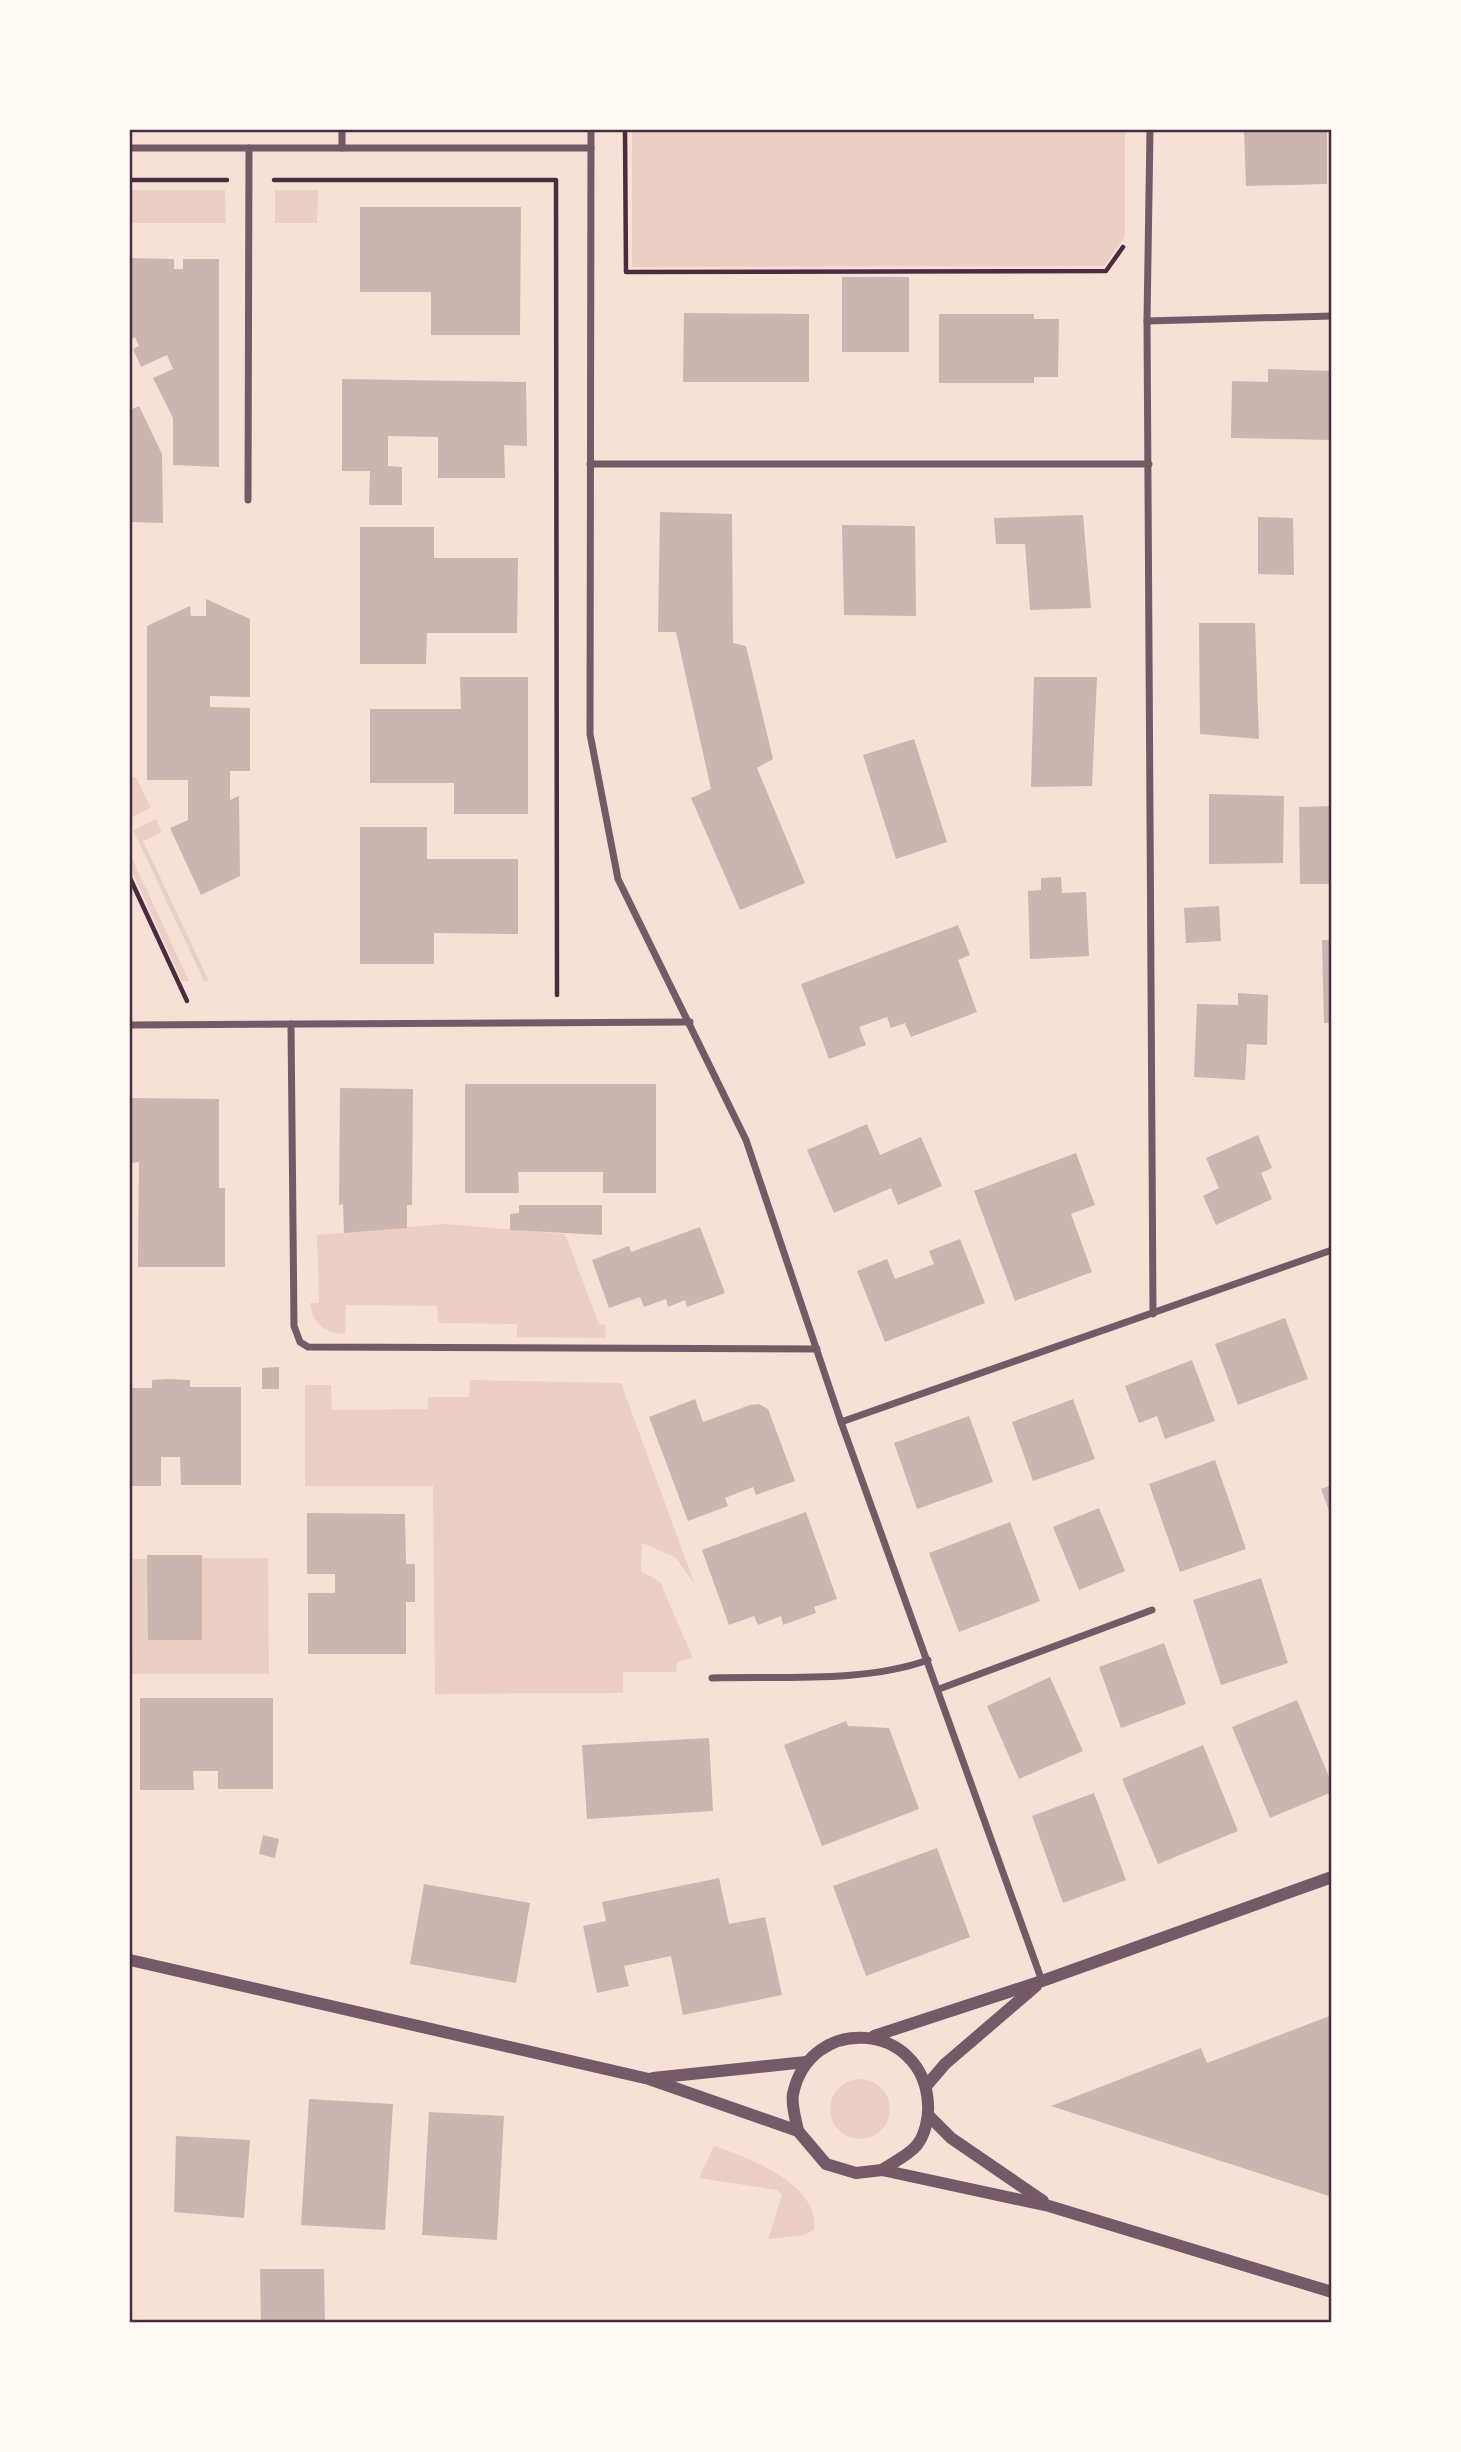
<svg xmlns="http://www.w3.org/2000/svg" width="1461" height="2452" font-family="'Nunito Sans',sans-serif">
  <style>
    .green { fill: #ebcfc5 }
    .building { fill: #ccb4b1 }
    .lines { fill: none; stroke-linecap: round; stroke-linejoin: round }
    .path { stroke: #4a2c40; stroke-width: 4.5 }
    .minor { stroke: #755966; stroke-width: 7 }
    .tertiary { stroke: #755966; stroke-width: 12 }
    .neatline { fill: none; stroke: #4a2c40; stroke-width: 2.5 }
  </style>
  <rect width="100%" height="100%" fill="#f7e1d7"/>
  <g class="green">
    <polygon points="632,130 1125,130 1125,237 1104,266 632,267"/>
    <polygon points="130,190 225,190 226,223 130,223"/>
    <polygon points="275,190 318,190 317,223 275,223"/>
    <polygon points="130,777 136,777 151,808 130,818"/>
    <polygon points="156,819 162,832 143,841 209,981 204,981 133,830"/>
    <polygon points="130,854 189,981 182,981 130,867"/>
    <path d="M445 1224 565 1234 599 1324 606 1325 605 1338 517 1337V1324L438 1323 437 1306 346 1305 345 1334C326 1333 312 1324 310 1303H319L317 1235Z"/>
    <polygon points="470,1380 621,1383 695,1585 675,1557 642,1543 641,1571 660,1582 693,1658 677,1662 676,1672 623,1672 623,1693 435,1694 433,1486 305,1486 305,1385 331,1385 332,1410 428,1409 428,1397 469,1397"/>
    <polygon points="202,1558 268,1558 269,1674 132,1674 133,1559 148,1559 202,1640"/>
    <circle cx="860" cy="2109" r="30"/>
    <path d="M714 2146C748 2157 821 2185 814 2230L805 2235 768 2239 782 2195 777 2190 699 2178Z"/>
  </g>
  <g class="building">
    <polygon points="1244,130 1327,130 1327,184 1246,186"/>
    <polygon points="360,207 521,207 520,335 431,335 431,292 360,292"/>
    <polygon points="130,258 174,259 174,269 183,269 183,259 219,259 219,467 173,465 173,418 153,378 173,369 167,355 141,367 133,349 139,346 135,337 130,340"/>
    <rect x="842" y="277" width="67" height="75"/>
    <polygon points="684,313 809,314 809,382 683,382"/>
    <polygon points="939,314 1034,314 1034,319 1059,319 1058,377 1034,377 1034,383 939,383"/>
    <polygon points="1268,369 1332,371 1332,440 1231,438 1232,381 1268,382"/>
    <polygon points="342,379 526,382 527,446 504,445 505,478 438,478 438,437 388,436 388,466 402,467 402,505 369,505 370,471 342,471"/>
    <polygon points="139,406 162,454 163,523 130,522 130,410"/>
    <polygon points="660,512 732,514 733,643 746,646 773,759 757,768 805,883 740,910 691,798 711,789 676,632 658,632"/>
    <polygon points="1083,515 1091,608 1030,610 1025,544 996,544 994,518"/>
    <polygon points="1258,517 1293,518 1294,575 1258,574"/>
    <polygon points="842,525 915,526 916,616 844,615"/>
    <polygon points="360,527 434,527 434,558 518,558 517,633 427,633 426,664 360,664"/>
    <polygon points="206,599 250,619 250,697 210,696 210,707 250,708 250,771 230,771 230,800 239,796 240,876 201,895 170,828 188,820 188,780 147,780 147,626 190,606 191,616 206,616"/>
    <polygon points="1199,623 1255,623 1259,739 1200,734"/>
    <polygon points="460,677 528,677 528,814 454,814 454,783 370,783 370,709 461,709"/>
    <polygon points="1034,677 1097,677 1092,786 1031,787"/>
    <polygon points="914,739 947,842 896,859 863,755"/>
    <polygon points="1209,794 1284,796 1283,863 1209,864"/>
    <polygon points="1332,806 1332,884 1300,884 1299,807"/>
    <polygon points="360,827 427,827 427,859 518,859 518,934 434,933 434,964 360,964"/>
    <polygon points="1061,877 1062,893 1086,892 1089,956 1030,959 1028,891 1041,890 1041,878"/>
    <polygon points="1219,906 1221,941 1186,943 1184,908"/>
    <polygon points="958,925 970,955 958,960 977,1012 911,1037 905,1023 891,1028 887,1017 859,1027 866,1045 829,1059 801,984"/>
    <polygon points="1322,940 1332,940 1332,1023 1324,1023"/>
    <polygon points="1238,993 1268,995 1267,1045 1247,1044 1245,1080 1194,1077 1197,1004 1238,1005"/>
    <polygon points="465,1084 656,1084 656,1193 603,1193 603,1172 518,1172 519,1193 465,1193"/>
    <polygon points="340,1088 413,1089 412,1205 407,1205 407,1228 344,1233 343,1204 339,1205"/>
    <polygon points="130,1098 219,1099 219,1188 225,1188 225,1267 138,1267 139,1162 130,1163"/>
    <polygon points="867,1124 880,1155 921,1137 942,1186 898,1205 891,1188 834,1213 807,1150"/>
    <polygon points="1258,1135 1272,1168 1261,1173 1272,1199 1216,1225 1203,1196 1219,1188 1206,1158"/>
    <polygon points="1076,1153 1095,1205 1071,1214 1092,1272 1015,1301 974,1191"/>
    <polygon points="519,1205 602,1205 602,1235 510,1230 510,1214 519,1213"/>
    <polygon points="700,1227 725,1293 687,1307 685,1300 668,1307 666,1299 644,1307 640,1297 609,1308 592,1260 629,1246 631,1252"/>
    <polygon points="960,1239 985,1303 885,1342 857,1271 887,1259 895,1279 934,1264 929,1251"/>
    <polygon points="1285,1318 1308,1379 1238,1405 1215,1344"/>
    <polygon points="1192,1360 1215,1421 1165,1439 1157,1416 1139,1423 1125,1386"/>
    <polygon points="279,1367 279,1389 262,1389 262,1368"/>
    <polygon points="169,1379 190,1380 190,1387 241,1387 241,1485 181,1485 180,1457 161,1457 161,1486 130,1486 130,1388 152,1388 152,1380"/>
    <polygon points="695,1399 703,1422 750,1405 759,1404 768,1409 795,1481 756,1495 753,1487 725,1498 728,1506 688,1521 649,1417"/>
    <polygon points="1073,1399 1095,1459 1033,1481 1012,1422"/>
    <polygon points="969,1416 993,1482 917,1509 894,1443"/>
    <polygon points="1215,1460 1246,1549 1180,1572 1149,1484"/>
    <polygon points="1332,1485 1332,1516 1331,1516 1321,1489"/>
    <polygon points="1099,1508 1125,1571 1079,1590 1053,1527"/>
    <polygon points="806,1512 837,1599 814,1607 816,1613 783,1625 781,1616 758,1625 754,1616 729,1625 702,1550"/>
    <polygon points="307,1513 405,1514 406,1564 415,1564 415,1602 406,1602 406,1654 308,1654 308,1593 335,1593 335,1574 307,1574"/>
    <polygon points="1010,1522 1040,1601 959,1632 929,1553"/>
    <polygon points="147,1555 202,1555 202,1640 148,1640"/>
    <polygon points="1261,1578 1288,1663 1221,1685 1193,1600"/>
    <polygon points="1164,1643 1186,1704 1121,1728 1099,1667"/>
    <polygon points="1050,1677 1083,1751 1019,1779 987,1706"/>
    <polygon points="140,1698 273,1698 273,1789 218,1789 218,1771 193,1771 194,1790 140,1790"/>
    <polygon points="1297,1700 1332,1784 1332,1792 1270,1818 1232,1727"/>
    <polygon points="846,1721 848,1726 889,1728 919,1809 822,1846 784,1745"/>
    <polygon points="709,1738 713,1811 587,1819 582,1745"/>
    <polygon points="1203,1745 1238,1831 1158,1864 1122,1779"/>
    <polygon points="1094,1793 1126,1880 1063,1903 1032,1816"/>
    <polygon points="263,1835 279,1839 275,1858 259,1854"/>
    <polygon points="937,1848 970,1937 866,1976 833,1886"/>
    <polygon points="719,1878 729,1924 765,1917 782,1995 683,2015 671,1956 624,1966 629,1986 597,1993 583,1926 606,1921 602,1902"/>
    <polygon points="424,1884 530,1903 516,1983 410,1964"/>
    <polygon points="1332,2015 1332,2197 1051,2106 1201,2048 1207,2063"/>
    <polygon points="309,2099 393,2104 385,2230 301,2225"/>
    <polygon points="429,2112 504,2116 497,2240 422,2235"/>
    <polygon points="176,2136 250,2140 244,2218 174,2212"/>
    <polygon points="260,2269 324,2269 325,2322 261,2322"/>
  </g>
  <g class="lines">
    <g class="path">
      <polyline points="625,130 626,272 1106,271 1123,247"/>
      <polyline points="130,180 227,180"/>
      <polyline points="274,180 556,180 557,995"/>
      <polyline points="130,878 187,1001"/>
    </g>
    <g class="minor">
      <polyline points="591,130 590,734 618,879 746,1140 841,1422 1042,1981"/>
      <polyline points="1150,130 1147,321 1153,1314"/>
      <polyline points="130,148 591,148"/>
      <polyline points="342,148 342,130"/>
      <polyline points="1147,321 1332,316"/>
      <polyline points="590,464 1149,464"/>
      <polyline points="248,500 249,148"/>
      <polyline points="291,1024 294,1326 300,1342 308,1347 817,1349"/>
      <polyline points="130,1025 690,1022"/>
      <polyline points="841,1422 1332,1250"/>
      <path d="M712 1678C780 1676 864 1683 928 1660"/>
      <polyline points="939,1689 1152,1610"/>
    </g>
    <g class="tertiary">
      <polyline points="130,1960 649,2079 798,2131 826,2164 856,2173 882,2170 1049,2206 1332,2292"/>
      <polyline points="874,2036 1042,1981 1332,1877"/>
      <polyline points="653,2078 806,2062"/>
      <polyline points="927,2085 945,2064 1036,1986"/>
      <polyline points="929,2116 951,2138 1043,2201"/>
      <path d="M798 2131C796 2120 791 2105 793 2094 810 2013 924 2022 928 2104 929 2117 925 2135 917 2145 909 2155 892 2163 882 2170"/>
    </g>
  </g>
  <rect width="1461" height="2452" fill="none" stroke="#fffaf5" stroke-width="262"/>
  <rect x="131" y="131" width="1199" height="2190" class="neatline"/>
</svg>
